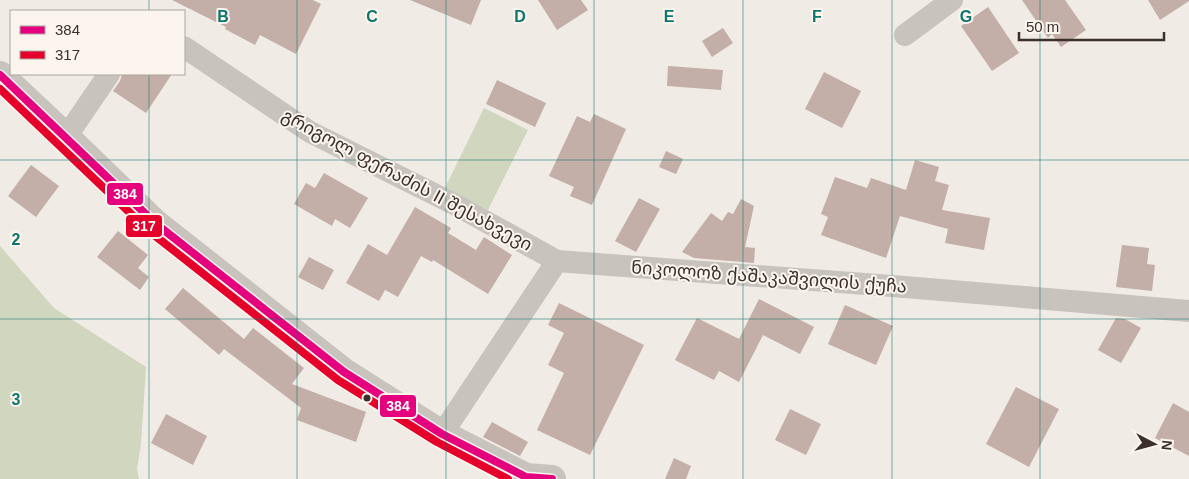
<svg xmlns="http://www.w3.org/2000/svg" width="1189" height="479" font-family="Helvetica,'Noto Sans Georgian',sans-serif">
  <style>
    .green { fill: #d1d6bf }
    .building { fill: #c3afa7 }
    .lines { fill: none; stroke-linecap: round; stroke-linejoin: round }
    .minor { stroke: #c9c3be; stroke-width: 22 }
    .tertiary { stroke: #c9c3be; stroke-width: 28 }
    .bus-1-casing { stroke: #fbf5ee; stroke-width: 11 }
    .bus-2-casing { stroke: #fbf5ee; stroke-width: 11 }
    .bus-1 { stroke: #e5007d; stroke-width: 8 }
    .bus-2 { stroke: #e4002b; stroke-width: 8 }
    .grid { fill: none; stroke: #0f766e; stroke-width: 1; stroke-opacity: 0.55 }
    .bus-dot { fill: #3b302b; stroke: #fbf5ee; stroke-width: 2 }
    .labels { text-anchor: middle; stroke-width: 4; stroke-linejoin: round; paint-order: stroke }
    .street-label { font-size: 18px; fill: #3b302b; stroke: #fbf5ee }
    .grid-label { font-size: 16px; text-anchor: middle; font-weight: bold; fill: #0f766e; stroke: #fbf5ee; stroke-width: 4; stroke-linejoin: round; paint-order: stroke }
    .line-badge { stroke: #fbf5ee; stroke-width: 2 }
    .badge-label { font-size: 14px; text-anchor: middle; font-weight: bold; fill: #fff }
  </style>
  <rect width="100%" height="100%" fill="#f0ebe5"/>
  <g class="green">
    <polygon points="484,108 528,130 488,210 445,188"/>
    <polygon points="0,246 54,308 146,367 141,444 137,469 139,479 0,479"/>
  </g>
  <g class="building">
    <polygon points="172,0 313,0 321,4 296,54 260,35 255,45 225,29 226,27"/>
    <polygon points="410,0 481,0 471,25"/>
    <polygon points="538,0 581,0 588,10 557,30"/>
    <polygon points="1022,0 1065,0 1086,30 1061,47 1052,34 1048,38"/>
    <polygon points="1148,0 1189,0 1189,1 1160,20"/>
    <polygon points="988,7 1019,53 992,71 961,26"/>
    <polygon points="723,28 733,43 712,57 702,41"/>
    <polygon points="668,66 723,70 721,90 667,86"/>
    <polygon points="824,72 861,91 842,128 805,109"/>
    <polygon points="122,74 172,74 146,113 113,91 120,81"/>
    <polygon points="497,80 546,103 535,127 486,104"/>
    <polygon points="594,114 626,129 592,205 570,196 574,187 549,176 577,116 590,122"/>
    <polygon points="666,151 683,159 676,174 659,167"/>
    <polygon points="915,160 939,167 935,181 949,185 942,210 990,218 984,250 945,243 948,229 900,216 886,258 821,235 828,217 821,214 835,177 867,188 871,178 906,190"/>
    <polygon points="31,165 59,186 36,217 8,196"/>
    <polygon points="324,173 368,198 350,228 335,219 332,226 294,204 306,183 315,188"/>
    <polygon points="639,198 660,209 636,252 615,241"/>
    <polygon points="741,199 754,206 745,247 755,248 754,263 694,258 682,252 711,213 722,221 728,212 733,214"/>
    <polygon points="415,207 451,228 448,233 476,250 484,237 512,255 488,294 433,260 432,262 421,256 398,297 385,290 379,301 346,283 368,244 387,255"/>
    <polygon points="118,231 148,255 138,268 149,277 140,290 97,257"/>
    <polygon points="1122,245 1149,248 1147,264 1155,265 1152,291 1116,287"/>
    <polygon points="309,257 334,270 323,290 298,277"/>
    <polygon points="183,288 244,339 253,328 304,368 292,384 366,412 356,442 297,420 301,408 224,349 219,355 165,309"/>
    <polygon points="759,299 814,327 800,354 763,335 739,382 719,371 714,380 675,360 697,318 739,339"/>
    <polygon points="559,303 644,345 590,455 537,430 564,373 548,365 564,333 548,325"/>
    <polygon points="845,305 893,326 876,365 828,344"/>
    <polygon points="1116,318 1125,319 1141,328 1121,363 1098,350"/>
    <polygon points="1016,387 1059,409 1029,467 986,444"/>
    <polygon points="1173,403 1189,412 1189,456 1155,438"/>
    <polygon points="790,409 821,424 806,455 775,440"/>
    <polygon points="166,414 207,436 193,465 151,443"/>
    <polygon points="492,422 528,442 520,456 483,437"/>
    <polygon points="674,458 691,466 686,479 665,479"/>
  </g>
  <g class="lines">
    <g class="minor">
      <polyline points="905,35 952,0"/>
      <polyline points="184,47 310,132 454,204 557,261"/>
      <polyline points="66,137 109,74"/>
      <polyline points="442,434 557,261 905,287 1189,311"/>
    </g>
    <polyline class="tertiary" points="0,75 66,137 155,223 344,372 442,434 526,477 552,479"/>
    <g class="bus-1-casing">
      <polyline id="bus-1" points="0,75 155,223 344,372 442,434 526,477 552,479"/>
    </g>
    <g class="bus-2-casing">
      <polyline id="bus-2" points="0,89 149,231 338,380 437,442 508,479"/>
    </g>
    <use href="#bus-1" class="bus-1"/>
    <use href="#bus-2" class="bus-2"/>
  </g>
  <path class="grid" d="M149 0V11M297 0V479M446 0V479M594 0V479M743 0V479M892 0V479M1040 0V479M149 74V479M0 160H1189M0 319H1189"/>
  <circle class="bus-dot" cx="367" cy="398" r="4.5"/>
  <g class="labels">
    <g class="street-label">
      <text transform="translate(407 180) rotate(28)" y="6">გრიგოლ ფერაძის II შესახვევი</text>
      <text transform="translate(769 277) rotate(4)" y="6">ნიკოლოზ ქაშაკაშვილის ქუჩა</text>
    </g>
  </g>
  <g class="grid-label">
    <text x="223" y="22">B</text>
    <text x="372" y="22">C</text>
    <text x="520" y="22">D</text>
    <text x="669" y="22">E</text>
    <text x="817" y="22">F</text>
    <text x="966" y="22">G</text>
    <text x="16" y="245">2</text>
    <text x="16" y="405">3</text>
  </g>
  <g class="line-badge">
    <rect x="106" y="182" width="38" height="24" rx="5" fill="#e5007d"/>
    <rect x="125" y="214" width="38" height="24" rx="5" fill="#e4002b"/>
    <rect x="379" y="394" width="38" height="24" rx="5" fill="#e5007d"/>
  </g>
  <g class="badge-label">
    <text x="125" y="199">384</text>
    <text x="144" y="231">317</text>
    <text x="398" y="411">384</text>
  </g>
  <rect x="10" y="10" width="175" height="65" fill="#fbf5ee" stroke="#aea6a0"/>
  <rect x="20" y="26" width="25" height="8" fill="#e5007d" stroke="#aea6a0"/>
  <text x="55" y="35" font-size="15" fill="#3b302b">384</text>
  <rect x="20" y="51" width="25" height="8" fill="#e4002b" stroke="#aea6a0"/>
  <text x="55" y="60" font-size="15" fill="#3b302b">317</text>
  <g transform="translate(1154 444) rotate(96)" stroke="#fbf5ee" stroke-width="4" paint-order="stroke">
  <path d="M0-4L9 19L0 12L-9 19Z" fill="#3b302b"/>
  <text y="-8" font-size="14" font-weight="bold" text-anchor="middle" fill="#3b302b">N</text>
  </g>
  <path d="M1019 32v8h145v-8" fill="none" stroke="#3b302b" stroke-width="2.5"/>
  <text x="1026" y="32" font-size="15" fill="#3b302b" stroke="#fbf5ee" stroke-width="4" paint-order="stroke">50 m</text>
</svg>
